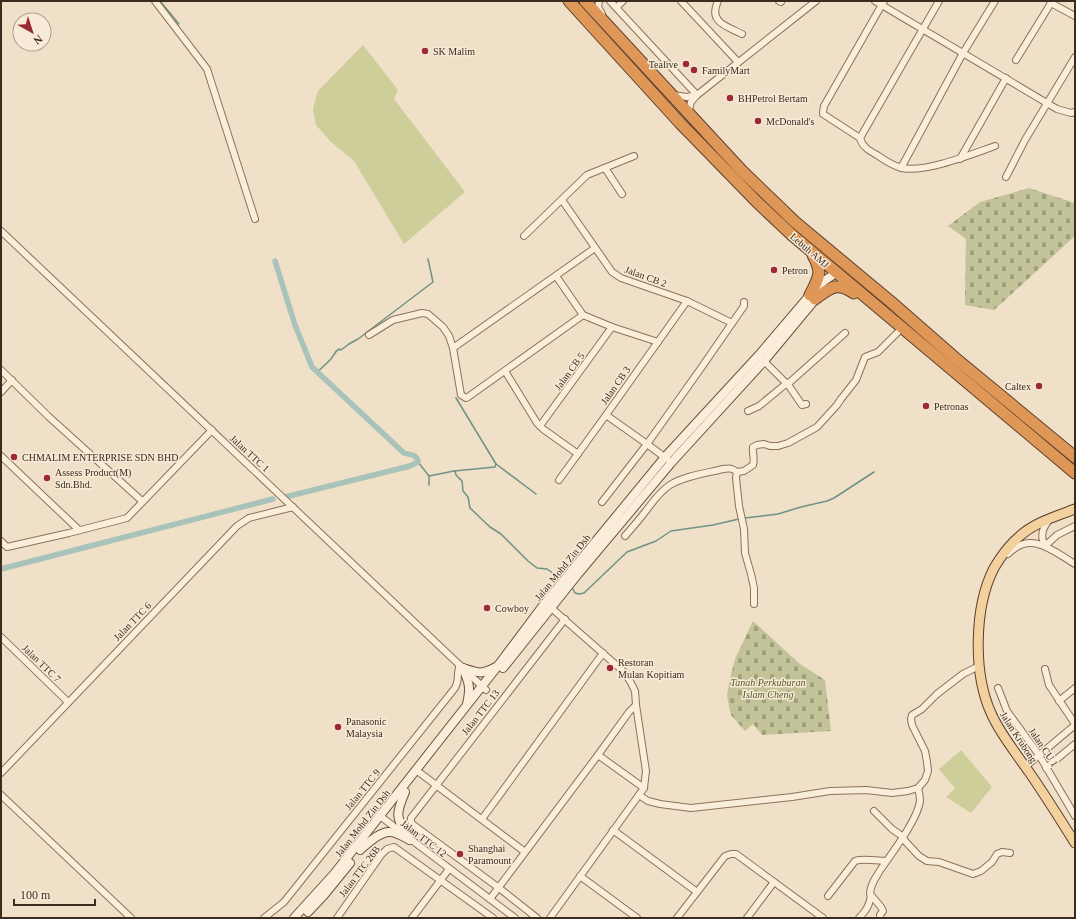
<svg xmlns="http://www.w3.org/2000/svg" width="1076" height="919" font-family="'Times New Roman',serif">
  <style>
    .cemetery { fill: url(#cemetery-stones) }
    .park { fill: #cdce9a }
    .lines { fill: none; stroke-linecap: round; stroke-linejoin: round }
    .stream { stroke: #6e9286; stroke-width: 1.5 }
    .canal { stroke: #a8c3b9; stroke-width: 5.5 }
    .street-casing { stroke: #8c715b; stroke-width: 8 }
    .secondary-casing { stroke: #6e523e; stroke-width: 10 }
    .primary-casing { stroke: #5a3f2f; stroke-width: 11 }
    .highway-casing { stroke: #5a3f2f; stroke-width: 13 }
    .street { stroke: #faeeda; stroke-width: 6 }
    .secondary { stroke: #faeeda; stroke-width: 8 }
    .primary { stroke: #f3d19e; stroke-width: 9 }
    .highway { stroke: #df9757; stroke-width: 11 }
    .poi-dot { fill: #9c2a35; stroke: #f7ead6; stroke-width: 1.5 }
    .labels { text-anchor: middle; stroke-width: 3; stroke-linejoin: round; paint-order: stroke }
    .poi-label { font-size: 10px; fill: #3c2b1f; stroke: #f7ead6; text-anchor: start }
    .street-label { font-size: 10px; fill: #3c2b1f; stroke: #f7ead6 }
    .park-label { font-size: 10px; font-style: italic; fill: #505826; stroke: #f7ead6 }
  </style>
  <defs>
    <pattern id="cemetery-stones" width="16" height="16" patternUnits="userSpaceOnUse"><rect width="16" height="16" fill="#c2c399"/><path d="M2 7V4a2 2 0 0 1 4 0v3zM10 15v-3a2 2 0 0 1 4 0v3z" fill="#9f9f7c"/></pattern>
  </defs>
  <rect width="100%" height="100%" fill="#efe0c7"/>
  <g class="cemetery">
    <polygon points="1029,188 1075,203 1075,236 994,310 965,305 966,239 948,226 980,202"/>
    <polygon points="753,621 800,664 825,680 831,731 762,735 753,724 745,731 731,715 727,696 730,679 735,659"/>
  </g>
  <g class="park">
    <polygon points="363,45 398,90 394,99 465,192 404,244 354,161 331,142 316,125 313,109 318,91"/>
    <polygon points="961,750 992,787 971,813 946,797 955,788 939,769"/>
  </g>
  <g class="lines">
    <g class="stream">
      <polyline points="160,1 179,24"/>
      <path d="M317 372C322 368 326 364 330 360 334 356 334 352 339 349L341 350 349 344 358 339 433 282 428 259"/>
      <polyline points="418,462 429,476 454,471 495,467 496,464 456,398"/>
      <polyline points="496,464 536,494"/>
      <polyline points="455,471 456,475 462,481 463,491 468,497 470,508 490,527 501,534 528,561 537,568 547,569 557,576"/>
      <polyline points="429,485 429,476"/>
      <polyline points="745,518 778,514 801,507 827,501 834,498 874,472"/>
      <polyline points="573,589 575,593 579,594 584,593 627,552 656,541 671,531 713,525 739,519"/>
    </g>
    <g class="canal">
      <path d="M275 261 295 325 312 367 404 453C410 455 417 454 418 462L410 466 285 497"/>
      <polyline points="1,569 273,499"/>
    </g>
    <g class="street-casing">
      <g id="street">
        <polyline points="155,1 207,69 255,219"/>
        <polyline points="599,1 598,7 602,14"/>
        <polyline points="610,1 697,95"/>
        <polyline points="681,1 738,62"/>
        <path d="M718 1C708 22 726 26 742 34"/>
        <polyline points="779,1 781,2"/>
        <polyline points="875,1 1057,109 1071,113 1075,112"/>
        <path d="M884 1 824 106 823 112V114L860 138C862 147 870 151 877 155 884 160 894 166 902 168 925 173 972 154 995 146"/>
        <polyline points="1050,1 1051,3 1075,16"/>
        <polyline points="617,7 623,1"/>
        <polyline points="1016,60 1051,3"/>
        <polyline points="673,95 687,97 697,95"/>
        <polyline points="688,113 691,102 697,95 816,1"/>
        <polyline points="860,138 939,1"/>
        <polyline points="960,159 1006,78"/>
        <polyline points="605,168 622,194"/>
        <polyline points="901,168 963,53 995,1"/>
        <polyline points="1006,177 1025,140 1075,57"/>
        <polyline points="562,200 612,272 621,278 687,301 732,323"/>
        <polyline points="1,231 486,690"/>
        <polyline points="524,236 587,175 634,156"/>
        <polyline points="556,276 583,315 612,327 658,342"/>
        <polyline points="369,335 393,320 422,313 428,314 443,327 449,336 453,348 461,395 466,398 468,397 583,315"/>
        <polyline points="453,348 595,248"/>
        <polyline points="761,358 785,382 787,383 802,405 806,404"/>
        <polyline points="1,370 48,416 142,501"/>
        <polyline points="505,371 537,423 543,429 578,454"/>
        <polyline points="1,392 12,380"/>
        <polyline points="748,411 759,406 787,383 790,382 845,333"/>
        <polyline points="606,415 647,444 667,459"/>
        <polyline points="540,426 612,327"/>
        <polyline points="1,456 79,530"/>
        <path d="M737 472 744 471 753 465C755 458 752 452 753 447L757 445 764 444 770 446H778L788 443 817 427 837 405 841 399 856 380 865 357 878 352 902 328"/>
        <polyline points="559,480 606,415 687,301"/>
        <polyline points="602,502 647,444 699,371 744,306 744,302"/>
        <path d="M625 536C632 528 639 520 645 512 653 502 659 492 670 485 684 476 707 473 723 469 730 468 732 468 737 472L736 478 739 506 744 529 745 553 751 574 754 588V604"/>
        <polyline points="1,541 7,547 69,533 127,518 212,430"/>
        <polyline points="1045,546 1057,535 1075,526"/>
        <path d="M1045 546C1040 536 1042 529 1049 520"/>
        <path d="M1008 554C1031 530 1053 551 1075 564"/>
        <polyline points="549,606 623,671 630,681 635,691 636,705 646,771 644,788 550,918"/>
        <polyline points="1,637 68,702"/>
        <polyline points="1045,669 1049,685 1075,724"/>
        <polyline points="998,688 1007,711 1039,755 1075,816"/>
        <polyline points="1059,701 1075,688"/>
        <polyline points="598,755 644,788"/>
        <polyline points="1025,767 1075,725"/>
        <polyline points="1046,768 1075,744"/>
        <polyline points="1,773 237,526 249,518 293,507"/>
        <polyline points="420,773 525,852"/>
        <polyline points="1,795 131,918"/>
        <polyline points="639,795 648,801 660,804 691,808 792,797 830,791 866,790 892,793 908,791 918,788 925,780 928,771 927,762 925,751 912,725 911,719 912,715 922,709 937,694 963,674 979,666"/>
        <polyline points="874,811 892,829 902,836 905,841 919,856 927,861 939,862 973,874 981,871 992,862 997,854 1002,852 1010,853"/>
        <polyline points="380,816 515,918"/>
        <polyline points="482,819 603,653"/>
        <polyline points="613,830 697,892"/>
        <polyline points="580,876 637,918"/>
        <path d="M828 896 855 861C864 858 876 861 886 861"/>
        <polyline points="490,899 598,755 629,712 636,705"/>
        <path d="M264 918 284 902 455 688C460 679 456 673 460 665"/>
        <polyline points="337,918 381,855 387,849 394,847 493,918"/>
        <polyline points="412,918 449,869"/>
        <polyline points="537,918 499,888 412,824 411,821 411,818 565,619"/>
        <polyline points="677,918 725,856 731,854 736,854 823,918"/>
        <polyline points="747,918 774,882"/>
        <path d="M859 918C866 911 869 906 871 896"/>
        <path d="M880 918V915L883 911 881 907 870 894C870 885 876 877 881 869 892 853 918 819 920 801 920 796 919 792 918 788"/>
      </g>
    </g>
    <g class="secondary-casing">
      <g id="secondary">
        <path d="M463 668C469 683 471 687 467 704"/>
        <path d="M463 668C478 673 481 675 496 667"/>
        <polyline points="503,668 578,574 671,463 764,361 818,296"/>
        <path d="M405 792C394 818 397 817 410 840"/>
        <path d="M360 850C367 844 380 831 390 832 396 832 404 837 410 840"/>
        <polyline points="308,912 324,895 350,863"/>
        <polyline points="294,918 334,874 497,667 545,603 665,457 759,355 810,295 824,281 836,273"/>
      </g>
    </g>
    <g class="primary-casing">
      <path id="primary" d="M1075 509C1057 516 1036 522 1021 535 1010 544 1001 556 994 568 974 607 973 673 991 713 1000 734 1016 753 1029 772 1045 795 1060 819 1075 843"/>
    </g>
    <g class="highway-casing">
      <g id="highway">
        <polyline points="569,1 680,123 757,202 792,235 1075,473"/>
        <polyline points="585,1 742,171 795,222 891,302 955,358 1075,457"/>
        <path d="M810 295C819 277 823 273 813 255"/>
        <path d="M815 299C830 288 836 281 854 293"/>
      </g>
    </g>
    <use href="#street" class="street"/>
    <use href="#secondary" class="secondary"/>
    <use href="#primary" class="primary"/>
    <use href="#highway" class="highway"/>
  </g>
  <g class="poi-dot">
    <circle cx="425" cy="51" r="4"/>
    <circle cx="686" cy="64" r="4"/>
    <circle cx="694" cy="70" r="4"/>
    <circle cx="730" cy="98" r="4"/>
    <circle cx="758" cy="121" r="4"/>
    <circle cx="774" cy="270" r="4"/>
    <circle cx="1039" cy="386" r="4"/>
    <circle cx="926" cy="406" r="4"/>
    <circle cx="14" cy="457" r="4"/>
    <circle cx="47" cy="478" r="4"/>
    <circle cx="487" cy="608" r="4"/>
    <circle cx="610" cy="668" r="4"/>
    <circle cx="338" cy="727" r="4"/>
    <circle cx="460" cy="854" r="4"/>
  </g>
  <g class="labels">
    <g class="poi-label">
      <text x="433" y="55">SK Malim</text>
      <text x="678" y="68" text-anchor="end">Tealive</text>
      <text x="702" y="74">FamilyMart</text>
      <text x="738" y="102">BHPetrol Bertam</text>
      <text x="766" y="125">McDonald's</text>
      <text x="782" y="274">Petron</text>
      <text x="1031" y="390" text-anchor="end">Caltex</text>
      <text x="934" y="410">Petronas</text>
      <text x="22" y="461">CHMALIM ENTERPRISE SDN BHD</text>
      <text x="55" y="476">Assess Product(M)<tspan x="55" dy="12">Sdn.Bhd.</tspan></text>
      <text x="495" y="612">Cowboy</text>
      <text x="618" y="666">Restoran<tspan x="618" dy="12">Mulan Kopitiam</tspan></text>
      <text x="346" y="725">Panasonic<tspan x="346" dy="12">Malaysia</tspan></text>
      <text x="468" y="852">Shanghai<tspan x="468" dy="12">Paramount</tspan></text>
    </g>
    <g class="street-label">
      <text transform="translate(810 250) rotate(41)" y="4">Lebuh AMJ</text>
      <text transform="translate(646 276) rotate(20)" y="4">Jalan CB 2</text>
      <text transform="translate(569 371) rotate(-54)" y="4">Jalan CB 5</text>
      <text transform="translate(615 385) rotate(-55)" y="4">Jalan CB 3</text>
      <text transform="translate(250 453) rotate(43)" y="4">Jalan TTC 1</text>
      <text transform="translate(562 567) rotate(-51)" y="4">Jalan Mohd Zin Dsh</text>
      <text transform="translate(132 621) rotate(-46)" y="4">Jalan TTC 6</text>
      <text transform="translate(42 663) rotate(44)" y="4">Jalan TTC 7</text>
      <text transform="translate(480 712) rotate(-52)" y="4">Jalan TTC 13</text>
      <text transform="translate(1019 737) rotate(57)" y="4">Jalan Krubong</text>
      <text transform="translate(1044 747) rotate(56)" y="4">Jalan CU 1</text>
      <text transform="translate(362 789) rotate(-51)" y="4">Jalan TTC 9</text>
      <text transform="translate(362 823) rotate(-52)" y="4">Jalan Mohd Zin Dsh</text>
      <text transform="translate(424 838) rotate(37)" y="4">Jalan TTC 12</text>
      <text transform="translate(359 871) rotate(-53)" y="4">Jalan TTC 26B</text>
    </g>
    <g class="park-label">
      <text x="768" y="686">Tanah Perkuburan<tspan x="768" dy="12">Islam Cheng</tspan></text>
    </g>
  </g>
  <rect width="1076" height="919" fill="none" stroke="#3c2b1f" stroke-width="4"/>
  <g transform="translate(32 32) rotate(141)"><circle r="19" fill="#f7ead6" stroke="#ac9e8d"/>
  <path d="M0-3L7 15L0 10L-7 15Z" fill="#9c2a35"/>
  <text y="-6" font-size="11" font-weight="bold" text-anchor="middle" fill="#3c2b1f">N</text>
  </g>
  <path d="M14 899v6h81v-6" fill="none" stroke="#3c2b1f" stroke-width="2"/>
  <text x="20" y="899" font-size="12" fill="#3c2b1f" stroke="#f7ead6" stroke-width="3" paint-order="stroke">100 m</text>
</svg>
